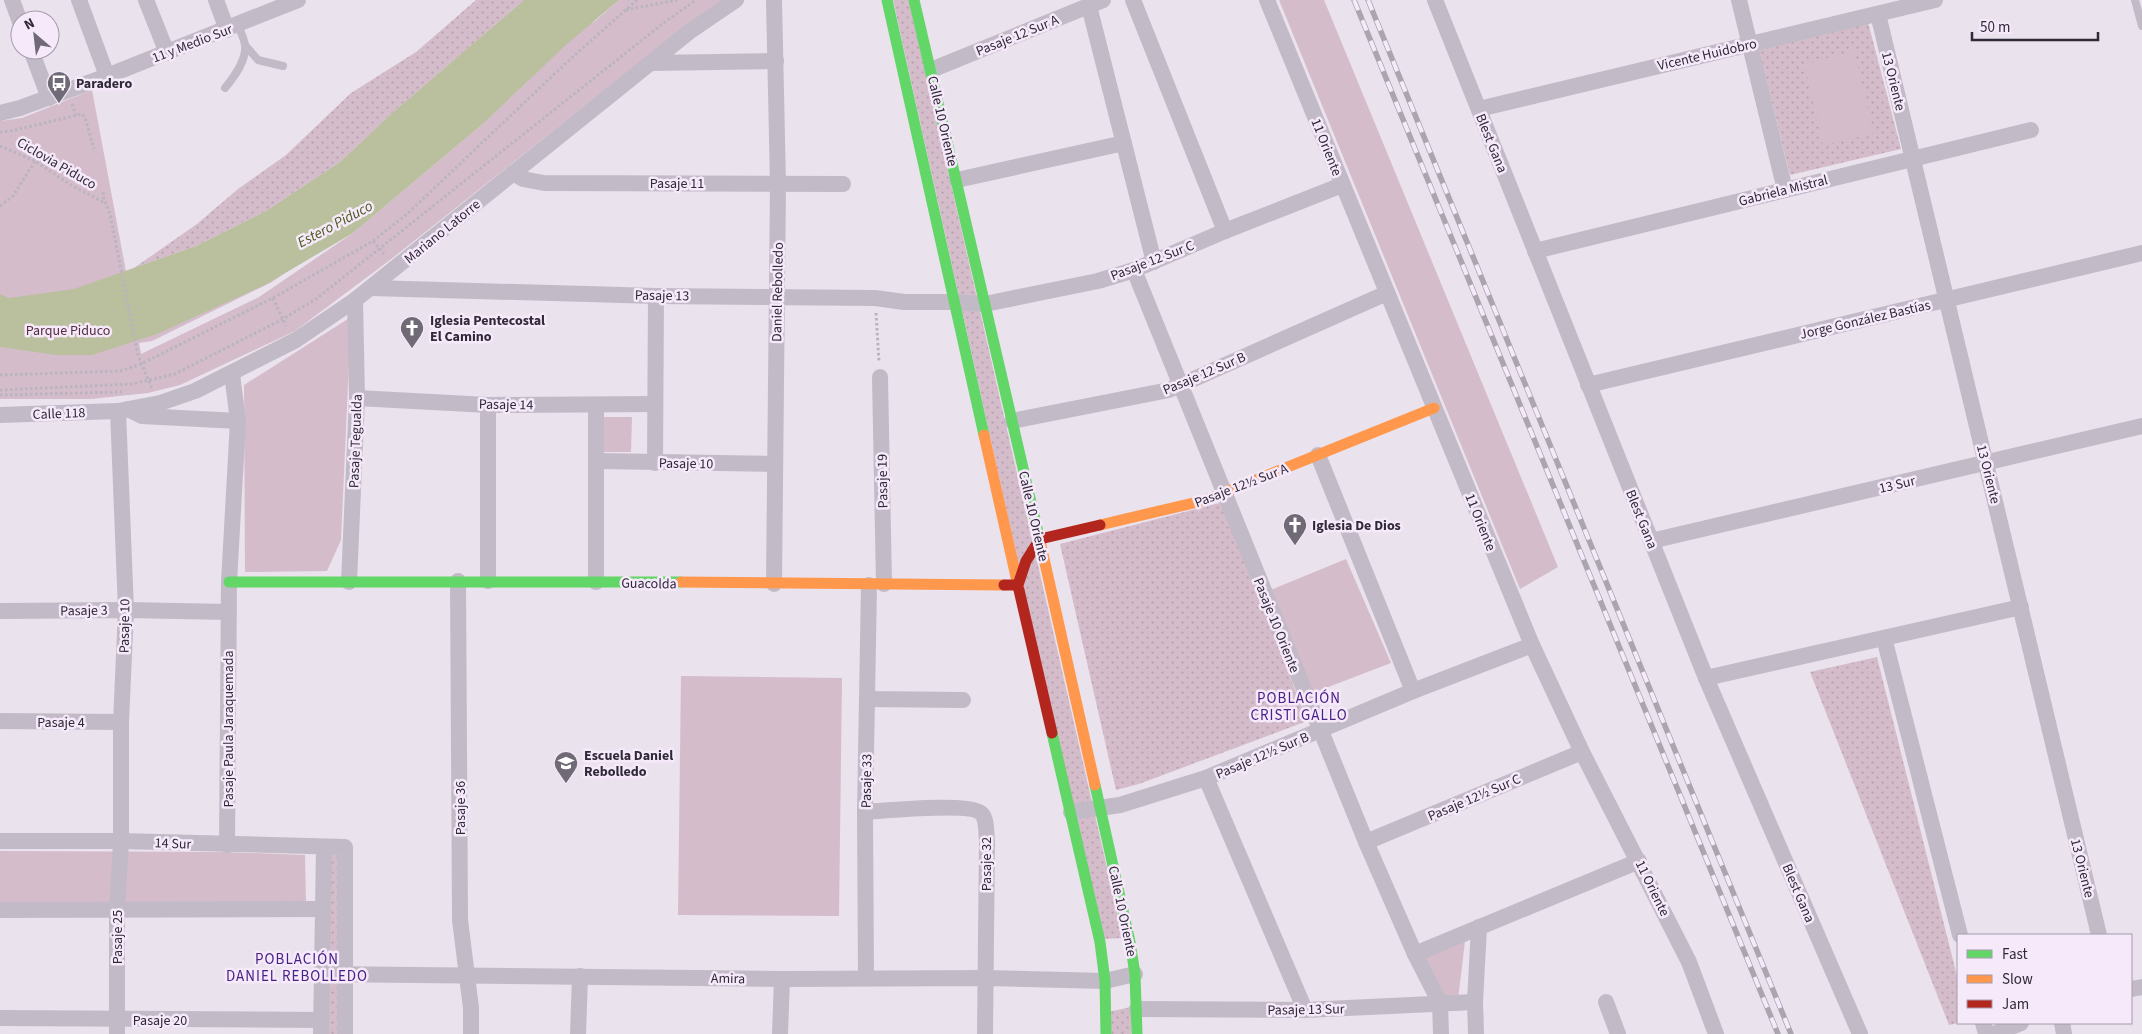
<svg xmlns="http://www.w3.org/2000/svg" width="2142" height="1034" font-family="'Source Sans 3',sans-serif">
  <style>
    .grass { fill: url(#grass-dots) }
    .park { fill: #d4bccb; fill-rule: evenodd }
    .water { fill: #babf9e }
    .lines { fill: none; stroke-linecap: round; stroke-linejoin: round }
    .path { stroke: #bab3c0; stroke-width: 3; stroke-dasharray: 2.5 2.5; stroke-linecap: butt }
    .lane { stroke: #c2bbc7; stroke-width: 8 }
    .street { stroke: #c2bbc7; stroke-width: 16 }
    .fast { stroke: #63d668; stroke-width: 11 }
    .slow { stroke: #ff974d; stroke-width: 11 }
    .jam { stroke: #b3261e; stroke-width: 11 }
    .rail-casing { stroke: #aaa5af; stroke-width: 5.5 }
    .rail { stroke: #f5e9fa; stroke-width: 4; stroke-dasharray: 11; stroke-linecap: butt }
    .labels { text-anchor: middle; stroke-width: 5; stroke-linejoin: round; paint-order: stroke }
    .street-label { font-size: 14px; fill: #2f2938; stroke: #f5e9fa }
    .poi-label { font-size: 14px; font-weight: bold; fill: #2f2938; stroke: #f5e9fa; text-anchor: start }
    .park-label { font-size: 14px; fill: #562c41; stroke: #f5e9fa }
    .water-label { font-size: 15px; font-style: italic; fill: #4d591e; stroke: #f5e9fa }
    .neighbourhood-label { font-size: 15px; letter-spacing: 1px; fill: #482187; stroke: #f5e9fa }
  </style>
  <defs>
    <pattern id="grass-dots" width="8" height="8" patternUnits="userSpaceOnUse" patternTransform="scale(1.25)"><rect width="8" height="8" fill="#d4bccb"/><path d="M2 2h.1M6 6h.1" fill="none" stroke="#b6a2af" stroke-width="1.8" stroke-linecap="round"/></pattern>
  </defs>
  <rect width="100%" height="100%" fill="#eae2ed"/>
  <g class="grass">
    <polygon points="476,0 524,0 392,113 340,162 266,211 196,246 134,268 197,224 238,189 286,155 351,93 416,52"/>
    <polygon points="893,0 909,0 1123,938 1102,939"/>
    <polygon points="1868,22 1901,149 1790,175 1758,46"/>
    <polygon points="1223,502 1307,721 1139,784 1116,790 1060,544"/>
    <polygon points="1877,657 1958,980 1958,1023 1949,1025 1810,672"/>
    <polygon points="320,849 339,849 338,1034 319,1034"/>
    <polygon points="1131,1007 1131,1034 1108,1034 1108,1012"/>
  </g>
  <g class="park">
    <path d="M619 0H724L674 35 390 260 295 331 180 385 148 393 91 399H0V121L22 118 92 90 130 293 595 21ZM530 79 485 122 353 233 259 297 141 354 139 343 152 341 272 282 373 211Z"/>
    <polygon points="1279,0 1324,0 1558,567 1520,589"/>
    <polygon points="1854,51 1874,133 1823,145 1804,64"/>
    <polygon points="351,317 341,540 327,571 245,572 244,385"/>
    <polygon points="598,417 632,417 631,452 598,452"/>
    <polygon points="1346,559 1391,663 1310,694 1268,591"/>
    <polygon points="681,676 842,678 839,916 678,915"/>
    <polygon points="0,851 224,852 305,855 306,903 0,903"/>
    <polygon points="1465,941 1458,1000 1440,998 1420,955"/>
  </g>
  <polygon class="water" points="524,0 619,0 568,43 485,122 353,233 265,285 157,334 92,355 56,355 0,347 0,294 9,298 74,289 196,246 266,211 340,162 392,113"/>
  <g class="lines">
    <g class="path">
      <polyline points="626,10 677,0"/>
      <polyline points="72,104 76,115"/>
      <polyline points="0,132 11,131 82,114 85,117 94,149"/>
      <polyline points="0,146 35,161 71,185 103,202"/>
      <path d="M103 192C103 202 109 208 111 219L138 355 152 389"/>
      <polyline points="0,206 13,196 35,161"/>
      <polyline points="373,241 384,254"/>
      <polyline points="273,298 286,326"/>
      <polyline points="876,313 879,362"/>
      <polyline points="0,375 120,371 141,364 273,298 373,241 407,214 566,63 637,0"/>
      <polyline points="0,390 132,384 175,374 283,319 316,299 666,21 696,0"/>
      <polyline points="0,395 122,392"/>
    </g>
    <g class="lane">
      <polyline points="2135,0 2142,26"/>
      <polyline points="245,45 258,60 283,66"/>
      <path d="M225 88C234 77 247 60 245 45 244 38 240 31 238 25"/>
    </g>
    <g class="street">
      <polyline points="12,0 20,22"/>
      <polyline points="79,0 107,76"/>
      <polyline points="146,0 167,53"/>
      <polyline points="216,0 227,30"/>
      <polyline points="1133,0 1225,231"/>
      <polyline points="1267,0 1532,645 1582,752 1689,962 1716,1034"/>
      <polyline points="1435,0 1706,678 1860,1034"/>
      <polyline points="1739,0 1785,190"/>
      <polyline points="1089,6 1154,262"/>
      <polyline points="1878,14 2099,935"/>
      <polyline points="31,50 49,98"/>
      <polyline points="650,63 776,61"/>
      <polyline points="931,70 1103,0"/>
      <polyline points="1479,109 1935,0"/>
      <polyline points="0,113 20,108 107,76 298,0"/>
      <polyline points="513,173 523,179 544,183 843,184"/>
      <polyline points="957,180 1124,143"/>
      <polyline points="1535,251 2031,130"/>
      <polyline points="1134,270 1366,842 1415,954 1440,1003 1441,1034"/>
      <polyline points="371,288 656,296 875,298 904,302 953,302 985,304 1098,281 1134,270 1225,231 1342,185"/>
      <polyline points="880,377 884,584"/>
      <polyline points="1588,385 2142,253"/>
      <polyline points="357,398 488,405 654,404"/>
      <polyline points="488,405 488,581"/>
      <polyline points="128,409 142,416 238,421"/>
      <polyline points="0,415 118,411 160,403 195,391 296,340 355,300 689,32 736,0"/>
      <polyline points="1012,421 1169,390 1387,293"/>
      <polyline points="1318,455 1413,691"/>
      <polyline points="597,461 775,464"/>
      <polyline points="655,463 656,296"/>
      <polyline points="1651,541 2142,426"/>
      <polyline points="458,581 460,920 471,1008 471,1034"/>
      <polyline points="349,582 357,398 355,300"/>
      <polyline points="596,582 596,405"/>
      <polyline points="774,584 778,184 774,0"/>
      <polyline points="0,611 126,610 229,612"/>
      <polyline points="1884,638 1960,935"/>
      <polyline points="1706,678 2021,607"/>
      <polyline points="867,699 963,700"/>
      <polyline points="0,721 121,722"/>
      <polyline points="1206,778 1305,1010"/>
      <path d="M865 812C884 811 972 802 982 814 987 820 986 833 987 841L985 1034"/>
      <polyline points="1071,812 1120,805 1206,778 1413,691 1532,645"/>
      <polyline points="0,841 121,841 345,847 345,1034"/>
      <polyline points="1366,842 1582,752"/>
      <polyline points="227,845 229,582 238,421 232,374"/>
      <polyline points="0,910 323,909"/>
      <polyline points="1415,954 1639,861"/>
      <polyline points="321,974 782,979 986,978 1105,981 1135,974"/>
      <polyline points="866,977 865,812 869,585"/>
      <polyline points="2131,989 2142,987"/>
      <polyline points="1606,1002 1618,1034"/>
      <polyline points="1137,1009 1305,1010 1475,1002"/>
      <polyline points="0,1018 321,1020"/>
      <polyline points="1983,1023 1986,1034"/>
      <polyline points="2062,1023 2064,1034"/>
      <polyline points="117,1034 117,911 121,841 121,722 126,610 118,411"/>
      <polyline points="321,1034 324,847"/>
      <polyline points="578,1034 580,976"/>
      <polyline points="780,1034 782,979"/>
      <polyline points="1476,1034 1475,1002 1479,927"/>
      <polyline points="1994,1034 2021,1023"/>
    </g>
    <g class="fast">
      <polyline points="887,0 984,435"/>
      <polyline points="914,0 1040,541"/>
      <polyline points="229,582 681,582"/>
      <polyline points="1052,733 1100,942 1105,981 1106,1034"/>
      <polyline points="1095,785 1130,942 1135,974 1137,1034"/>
    </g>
    <g class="slow">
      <polyline points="984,435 1019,590"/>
      <polyline points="1100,525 1206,500 1434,408"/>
      <polyline points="1040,541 1095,785"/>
      <polyline points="681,582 1004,585"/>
    </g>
    <g class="jam">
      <polyline points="1004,585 1018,585 1026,561 1040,539 1100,525"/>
      <polyline points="1019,590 1052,733"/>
    </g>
    <g class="rail-casing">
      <g id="rail">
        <polyline points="1354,0 1778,1034"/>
        <polyline points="1368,0 1791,1034"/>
      </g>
    </g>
    <use href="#rail" class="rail"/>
  </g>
  <defs>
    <g id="bus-pin" transform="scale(1.25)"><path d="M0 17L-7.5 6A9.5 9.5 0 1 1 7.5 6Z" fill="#706a77" stroke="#f5e9fa"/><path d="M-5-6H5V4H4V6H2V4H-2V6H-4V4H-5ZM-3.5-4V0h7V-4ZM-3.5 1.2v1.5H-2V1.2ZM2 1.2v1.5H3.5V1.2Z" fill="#fff"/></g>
    <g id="church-pin" transform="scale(1.25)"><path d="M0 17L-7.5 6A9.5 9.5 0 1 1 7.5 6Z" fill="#706a77" stroke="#f5e9fa"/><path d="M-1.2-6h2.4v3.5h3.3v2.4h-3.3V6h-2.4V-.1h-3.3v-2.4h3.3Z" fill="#fff"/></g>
    <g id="school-pin" transform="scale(1.25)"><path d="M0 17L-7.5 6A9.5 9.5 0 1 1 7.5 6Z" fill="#706a77" stroke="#f5e9fa"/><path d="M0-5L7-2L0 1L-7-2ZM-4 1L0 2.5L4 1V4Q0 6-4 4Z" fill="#fff"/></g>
  </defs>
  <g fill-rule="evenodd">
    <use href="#bus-pin" x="59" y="83"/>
    <use href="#church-pin" x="412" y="328"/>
    <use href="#church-pin" x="1295" y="525"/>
    <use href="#school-pin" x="566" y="763"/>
  </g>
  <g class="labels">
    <g class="street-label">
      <text transform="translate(1017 35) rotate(-22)" y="5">Pasaje 12 Sur A</text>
      <text transform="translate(192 43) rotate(-21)" y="5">11 y Medio Sur</text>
      <text transform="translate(1707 54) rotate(-13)" y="5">Vicente Huidobro</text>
      <text transform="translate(1894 81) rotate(76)" y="5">13 Oriente</text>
      <text transform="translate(943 121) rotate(77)" y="5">Calle 10 Oriente</text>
      <text transform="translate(1492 143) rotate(68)" y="5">Blest Gana</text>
      <text transform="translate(1327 147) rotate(68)" y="5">11 Oriente</text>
      <text transform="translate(57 163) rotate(30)" y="5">Ciclovia Piduco</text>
      <text x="677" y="188">Pasaje 11</text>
      <text transform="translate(1783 190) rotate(-14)" y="5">Gabriela Mistral</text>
      <text transform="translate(442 231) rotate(-39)" y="5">Mariano Latorre</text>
      <text transform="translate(1152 260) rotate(-21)" y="5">Pasaje 12 Sur C</text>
      <text transform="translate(777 292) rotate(-89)" y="5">Daniel Rebolledo</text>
      <text transform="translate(662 295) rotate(1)" y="5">Pasaje 13</text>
      <text transform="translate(1865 319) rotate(-13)" y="5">Jorge González Bastías</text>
      <text transform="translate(1204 373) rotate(-23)" y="5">Pasaje 12 Sur B</text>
      <text transform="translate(506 404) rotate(1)" y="5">Pasaje 14</text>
      <text transform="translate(59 413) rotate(-2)" y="5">Calle 118</text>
      <text transform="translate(355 441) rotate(-88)" y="5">Pasaje Tegualda</text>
      <text transform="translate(686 463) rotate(1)" y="5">Pasaje 10</text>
      <text transform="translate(1989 474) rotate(76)" y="5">13 Oriente</text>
      <text transform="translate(882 481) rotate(-91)" y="5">Pasaje 19</text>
      <text transform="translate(1897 484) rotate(-13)" y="5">13 Sur</text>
      <text transform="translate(1241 485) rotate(-21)" y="5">Pasaje 12½ Sur A</text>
      <text transform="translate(1034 516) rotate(77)" y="5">Calle 10 Oriente</text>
      <text transform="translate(1642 519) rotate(68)" y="5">Blest Gana</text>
      <text transform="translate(1481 522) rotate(68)" y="5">11 Oriente</text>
      <text transform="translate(649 583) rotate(1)" y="5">Guacolda</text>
      <text transform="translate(84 610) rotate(-1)" y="5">Pasaje 3</text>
      <text transform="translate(1277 625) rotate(68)" y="5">Pasaje 10 Oriente</text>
      <text transform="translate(124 626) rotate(-89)" y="5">Pasaje 10</text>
      <text x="61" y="727">Pasaje 4</text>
      <text transform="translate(228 729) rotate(-90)" y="5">Pasaje Paula Jaraquemada</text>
      <text transform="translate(1262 755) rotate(-23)" y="5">Pasaje 12½ Sur B</text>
      <text transform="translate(866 781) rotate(-89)" y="5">Pasaje 33</text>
      <text transform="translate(1474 797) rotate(-23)" y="5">Pasaje 12½ Sur C</text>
      <text transform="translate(460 808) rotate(-90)" y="5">Pasaje 36</text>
      <text transform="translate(173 843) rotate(2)" y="5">14 Sur</text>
      <text transform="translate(986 864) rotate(-90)" y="5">Pasaje 32</text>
      <text transform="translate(2083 868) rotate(76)" y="5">13 Oriente</text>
      <text transform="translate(1653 888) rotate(64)" y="5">11 Oriente</text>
      <text transform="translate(1799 893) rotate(67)" y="5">Blest Gana</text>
      <text transform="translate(1123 911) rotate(78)" y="5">Calle 10 Oriente</text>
      <text transform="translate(117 937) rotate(-90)" y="5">Pasaje 25</text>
      <text transform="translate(728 978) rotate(1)" y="5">Amira</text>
      <text transform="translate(1306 1009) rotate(-1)" y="5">Pasaje 13 Sur</text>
      <text x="160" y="1025">Pasaje 20</text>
    </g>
    <g class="poi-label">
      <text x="76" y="88">Paradero</text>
      <text x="430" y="325">Iglesia Pentecostal<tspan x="430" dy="16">El Camino</tspan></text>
      <text x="1312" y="530">Iglesia De Dios</text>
      <text x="584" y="760">Escuela Daniel<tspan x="584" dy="16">Rebolledo</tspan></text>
    </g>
    <g class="park-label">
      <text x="68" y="335">Parque Piduco</text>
    </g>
    <g class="water-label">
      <text transform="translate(335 224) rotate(-28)" y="5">Estero Piduco</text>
    </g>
    <g class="neighbourhood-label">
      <text x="1299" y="703">POBLACIÓN<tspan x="1299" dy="17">CRISTI GALLO</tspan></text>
      <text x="297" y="964">POBLACIÓN<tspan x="297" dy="17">DANIEL REBOLLEDO</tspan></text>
    </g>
  </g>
  <rect x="1957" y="934" width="175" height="90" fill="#f5e9fa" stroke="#a69cac"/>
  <rect x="1967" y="950" width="25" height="8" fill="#63d668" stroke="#a69cac"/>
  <text x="2002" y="959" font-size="15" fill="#2f2938">Fast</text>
  <rect x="1967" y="975" width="25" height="8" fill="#ff974d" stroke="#a69cac"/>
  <text x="2002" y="984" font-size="15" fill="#2f2938">Slow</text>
  <rect x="1967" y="1000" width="25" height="8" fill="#b3261e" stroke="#a69cac"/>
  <text x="2002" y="1009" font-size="15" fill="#2f2938">Jam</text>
  <g transform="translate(35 35) rotate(332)"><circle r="24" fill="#f5e9fa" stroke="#a69cac"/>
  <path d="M0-4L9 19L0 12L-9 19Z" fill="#706a77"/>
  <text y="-8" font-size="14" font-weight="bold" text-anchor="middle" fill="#2f2938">N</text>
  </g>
  <path d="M1972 32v8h126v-8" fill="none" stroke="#2f2938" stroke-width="2.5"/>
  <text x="1980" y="32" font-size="15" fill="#2f2938" stroke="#f5e9fa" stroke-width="4" paint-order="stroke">50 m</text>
</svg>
